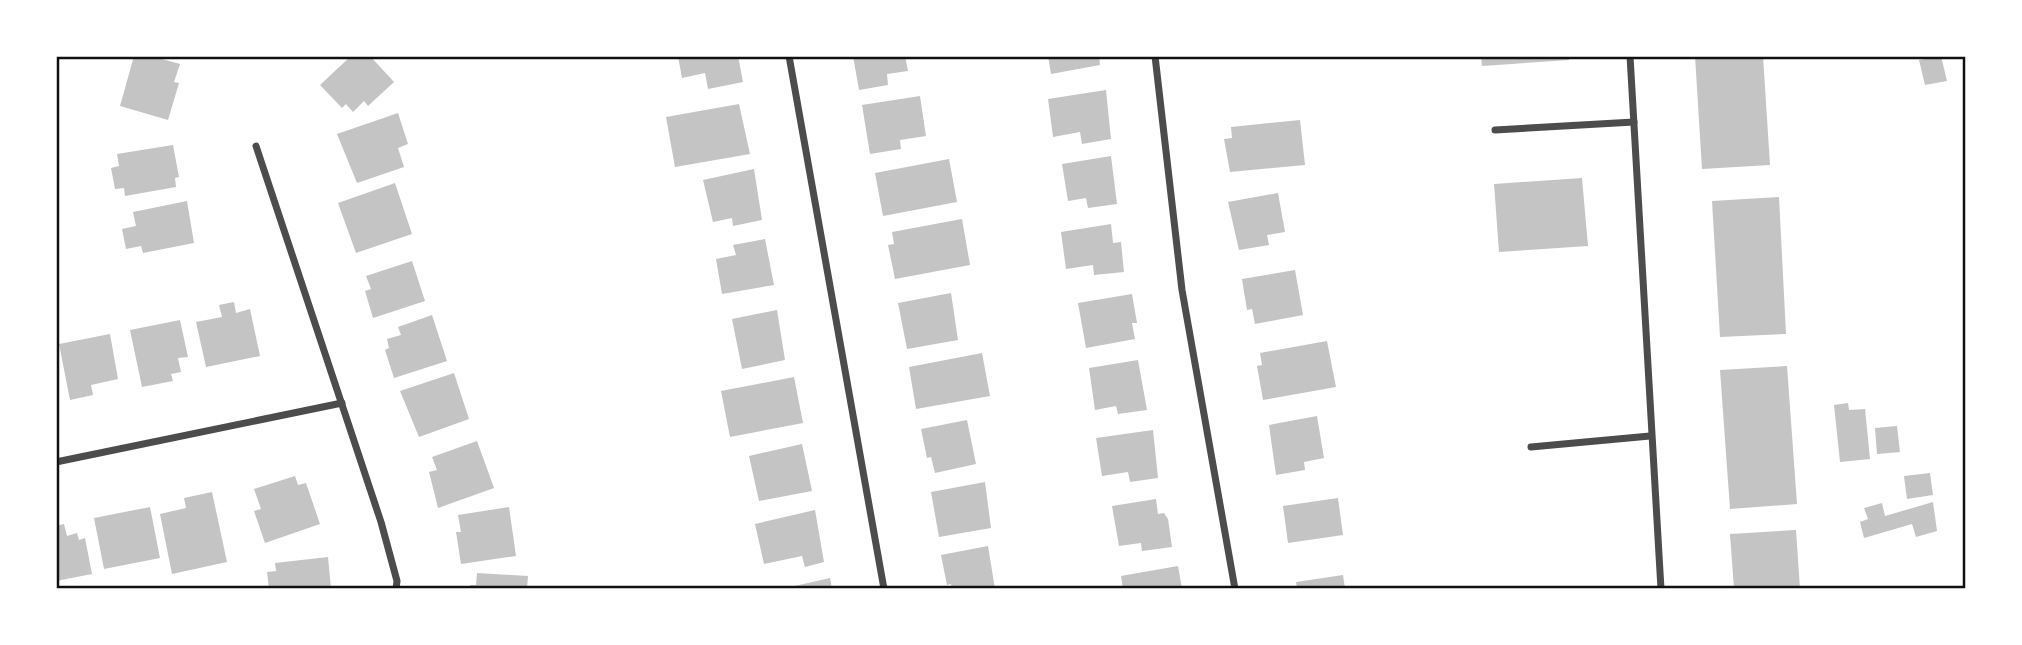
<svg xmlns="http://www.w3.org/2000/svg" width="2022" height="645" font-family="Manrope,sans-serif">
  <style>
    .building { fill: #c4c4c4 }
    .lines { fill: none; stroke-linecap: round; stroke-linejoin: round }
    .minor { stroke: #4c4c4c; stroke-width: 7 }
    .neatline { fill: none; stroke: #111; stroke-width: 2.5 }
  </style>
  <rect width="100%" height="100%" fill="#fff"/>
  <g class="building">
    <polygon points="134,56 151,56 180,64 174,82 179,83 168,120 120,106"/>
    <polygon points="351,56 370,56 394,82 368,106 364,101 353,112 346,104 342,108 320,85"/>
    <polygon points="678,56 738,56 743,82 708,89 705,73 682,78"/>
    <polygon points="853,56 905,56 908,71 887,74 888,85 859,90"/>
    <polygon points="1048,56 1099,56 1100,65 1051,74"/>
    <polygon points="1481,56 1568,56 1569,60 1482,66"/>
    <polygon points="1695,56 1763,56 1770,165 1702,169"/>
    <polygon points="1941,56 1947,81 1925,85 1919,60"/>
    <polygon points="1106,90 1111,139 1082,144 1080,132 1053,137 1048,99"/>
    <polygon points="920,96 926,136 900,140 901,149 870,154 862,105"/>
    <polygon points="739,104 750,154 675,167 666,117"/>
    <polygon points="398,113 408,144 398,148 404,167 357,183 337,134"/>
    <polygon points="1300,120 1305,165 1230,172 1224,139 1232,138 1231,127"/>
    <polygon points="173,145 179,177 175,178 176,187 125,196 124,188 115,189 111,168 119,166 117,154"/>
    <polygon points="1111,156 1117,204 1088,208 1086,198 1068,201 1062,164"/>
    <polygon points="949,159 957,202 883,216 875,173"/>
    <polygon points="754,169 762,220 733,226 732,218 713,222 703,180"/>
    <polygon points="1582,178 1588,246 1499,252 1494,184"/>
    <polygon points="395,183 412,234 356,253 338,203"/>
    <polygon points="1278,193 1285,232 1267,235 1269,245 1239,250 1228,202"/>
    <polygon points="1779,197 1786,334 1720,337 1712,201"/>
    <polygon points="187,201 194,243 143,253 141,246 126,249 122,229 136,226 133,212"/>
    <polygon points="962,219 970,265 895,279 888,245 894,244 892,232"/>
    <polygon points="1111,224 1113,243 1121,242 1124,272 1094,275 1093,265 1066,269 1061,232"/>
    <polygon points="765,239 774,285 722,294 716,259 736,255 733,245"/>
    <polygon points="412,261 425,301 373,318 365,291 371,289 366,276"/>
    <polygon points="1295,270 1303,315 1255,324 1252,309 1247,310 1242,279"/>
    <polygon points="951,293 958,340 907,349 898,303"/>
    <polygon points="1132,294 1137,323 1132,323 1135,339 1086,348 1078,303"/>
    <polygon points="234,302 236,313 250,309 260,356 206,367 196,322 222,317 219,305"/>
    <polygon points="777,310 785,360 742,369 732,319"/>
    <polygon points="432,315 447,361 394,378 385,350 389,348 387,339 401,335 398,327"/>
    <polygon points="180,320 188,357 178,358 181,372 171,374 173,381 142,387 130,330"/>
    <polygon points="110,334 118,379 91,385 93,395 70,400 59,344"/>
    <polygon points="1327,341 1336,387 1263,400 1257,366 1262,365 1260,353"/>
    <polygon points="982,353 990,396 916,409 909,367"/>
    <polygon points="1138,360 1147,410 1118,414 1116,406 1095,410 1089,368"/>
    <polygon points="1787,366 1797,504 1730,509 1720,370"/>
    <polygon points="454,373 469,419 419,437 400,391"/>
    <polygon points="794,377 803,423 730,437 721,391"/>
    <polygon points="1848,403 1849,410 1865,409 1870,459 1840,462 1834,405"/>
    <polygon points="1317,416 1324,458 1304,462 1305,470 1276,475 1269,425"/>
    <polygon points="967,420 976,464 935,473 931,457 927,458 921,429"/>
    <polygon points="1897,426 1900,452 1877,454 1875,428"/>
    <polygon points="1153,430 1158,478 1130,482 1128,472 1102,476 1096,438"/>
    <polygon points="477,441 494,488 438,508 429,472 437,470 432,457"/>
    <polygon points="802,444 812,491 759,501 749,456"/>
    <polygon points="1930,473 1933,495 1907,499 1904,476"/>
    <polygon points="295,476 298,485 306,483 320,524 265,543 254,511 261,509 254,489"/>
    <polygon points="985,482 991,528 939,537 931,492"/>
    <polygon points="212,492 227,562 172,574 160,514 186,508 184,498"/>
    <polygon points="1338,498 1343,535 1288,543 1283,506"/>
    <polygon points="1156,499 1158,514 1164,513 1168,519 1172,547 1142,551 1141,543 1119,546 1112,506"/>
    <polygon points="1933,502 1937,531 1916,537 1912,524 1864,538 1860,522 1868,519 1864,508 1882,503 1885,516"/>
    <polygon points="150,507 160,558 104,569 94,518"/>
    <polygon points="509,507 516,556 461,564 456,532 461,532 458,515"/>
    <polygon points="815,510 824,562 805,567 802,556 764,564 755,524"/>
    <polygon points="64,524 67,536 77,533 79,540 85,538 92,574 56,581 56,526"/>
    <polygon points="1796,530 1800,589 1734,589 1730,534"/>
    <polygon points="988,546 995,589 952,589 951,584 947,585 941,555"/>
    <polygon points="328,557 331,589 269,589 267,572 276,571 275,563"/>
    <polygon points="1178,566 1182,589 1123,589 1121,576"/>
    <polygon points="477,573 528,576 527,589 470,589 470,585 476,585"/>
    <polygon points="1343,575 1345,589 1297,589 1296,582"/>
    <polygon points="830,578 832,589 786,589 786,588"/>
  </g>
  <g class="lines">
    <g class="minor">
      <polyline points="789,56 884,589"/>
      <polyline points="1155,56 1182,290 1235,589"/>
      <polyline points="1630,56 1661,589"/>
      <polyline points="1495,130 1634,122"/>
      <polyline points="256,146 381,522 397,581 396,589"/>
      <polyline points="1531,447 1650,436"/>
      <polyline points="56,462 342,403"/>
    </g>
  </g>
  <rect width="2022" height="645" fill="none" stroke="#ffffff" stroke-width="116"/>
  <rect x="58" y="58" width="1906" height="529" class="neatline"/>
</svg>
